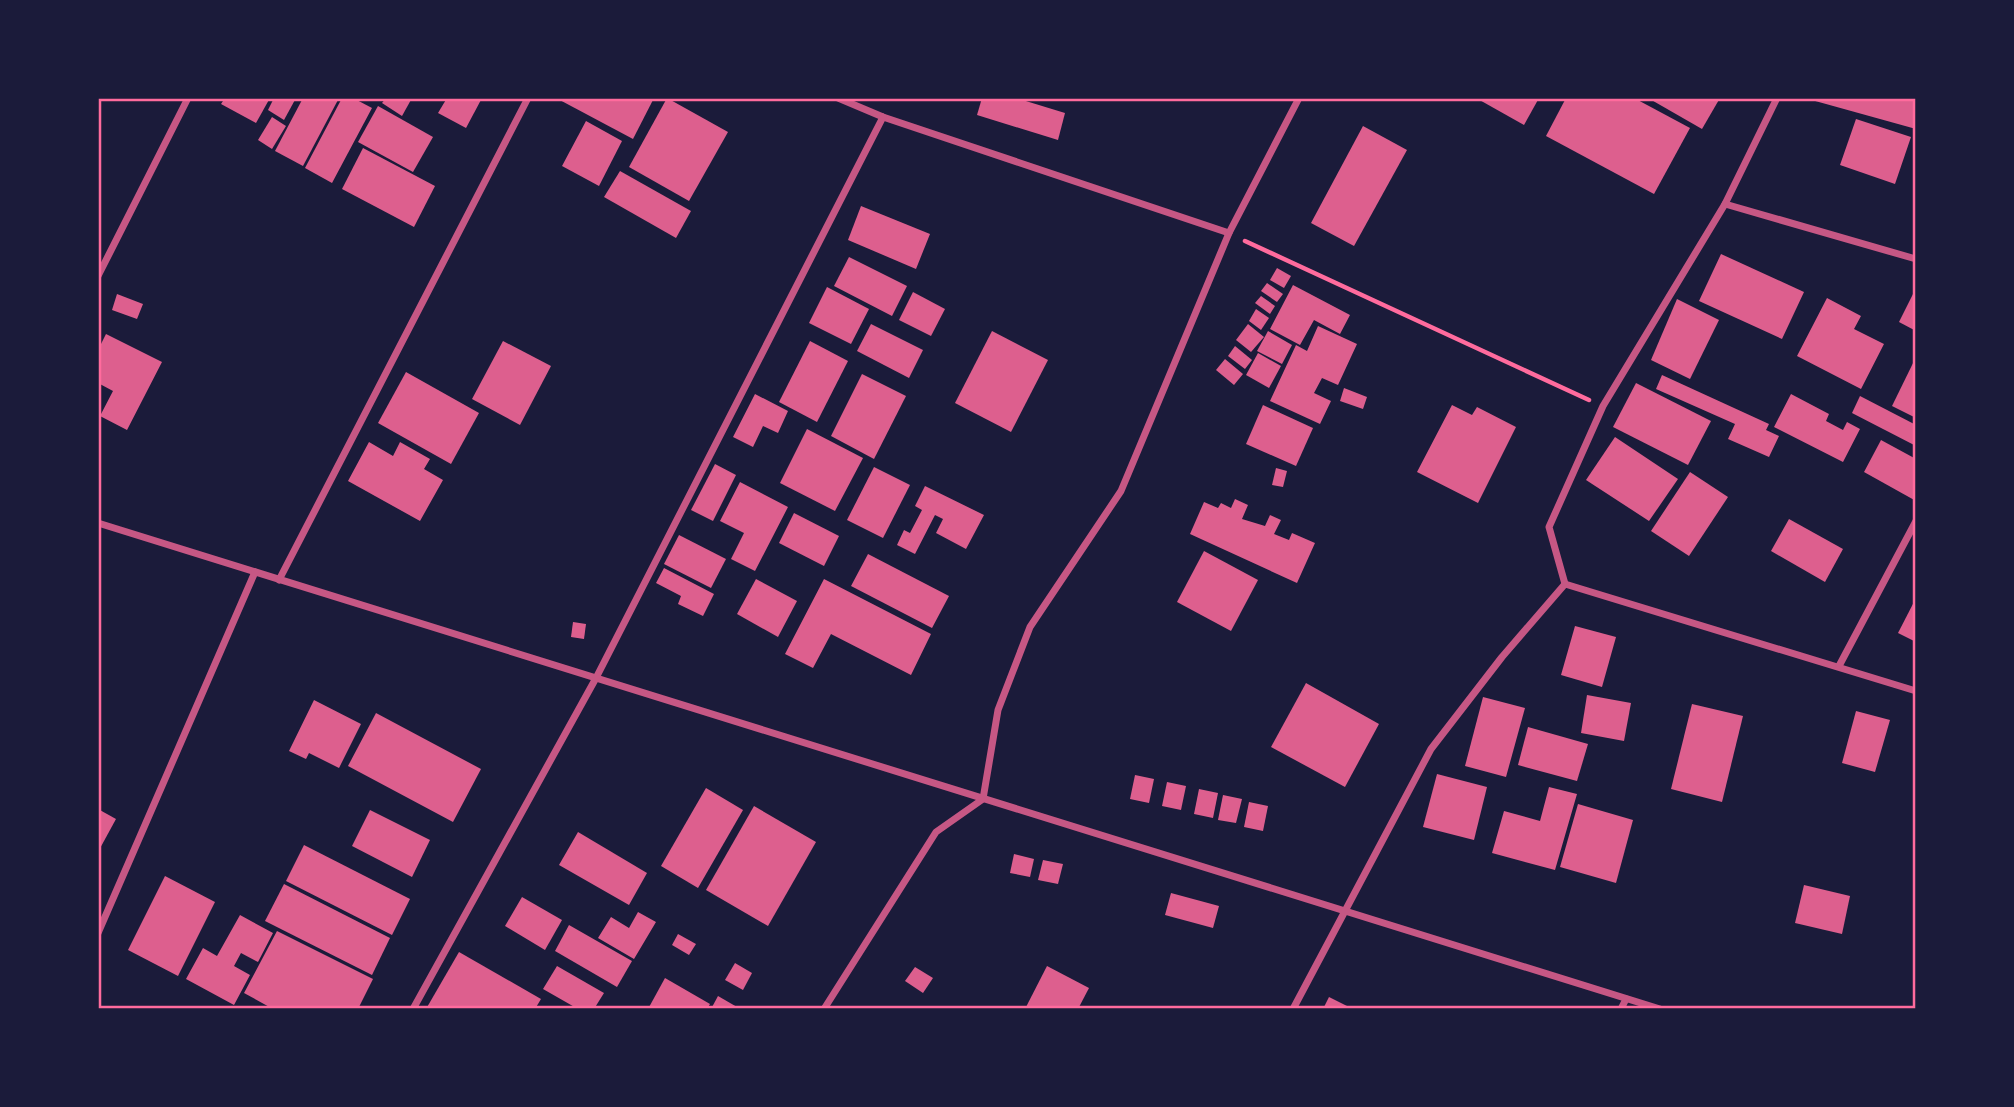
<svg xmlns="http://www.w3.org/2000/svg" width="2014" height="1107" font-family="'Nunito Sans',sans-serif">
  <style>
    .building { fill: #dd5f8e }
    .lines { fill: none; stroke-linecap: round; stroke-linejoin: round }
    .path { stroke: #ff6b9d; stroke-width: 4.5 }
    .minor { stroke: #c65784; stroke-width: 7 }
    .neatline { fill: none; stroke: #ff6b9d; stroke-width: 2.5 }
  </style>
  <rect width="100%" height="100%" fill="#1b1b3a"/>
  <g class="building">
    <polygon points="225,98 270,98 256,123 221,104"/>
    <polygon points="274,98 296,98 284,120 268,110"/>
    <polygon points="303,98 339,98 303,166 275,151"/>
    <polygon points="342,98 353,98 372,108 332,183 305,168"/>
    <polygon points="386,98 412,98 402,116 382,103"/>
    <polygon points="447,98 482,98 466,128 438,113"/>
    <polygon points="556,98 654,98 633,139"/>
    <polygon points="667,98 728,132 689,201 629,167"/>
    <polygon points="982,98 1016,98 1065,113 1058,140 977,115"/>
    <polygon points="1476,98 1539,98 1524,125"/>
    <polygon points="1566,98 1634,98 1690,128 1654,194 1546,136"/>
    <polygon points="1648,98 1720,98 1702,129"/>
    <polygon points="1808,98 1916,98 1916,129 1808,99"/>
    <polygon points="378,106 433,137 413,172 358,142"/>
    <polygon points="272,117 286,126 272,149 258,140"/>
    <polygon points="1856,119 1911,137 1895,184 1840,165"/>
    <polygon points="586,121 622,141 599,186 562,166"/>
    <polygon points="1363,126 1407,150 1354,246 1311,223"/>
    <polygon points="363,148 435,186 414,227 342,189"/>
    <polygon points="620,171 691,211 676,238 604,197"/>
    <polygon points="861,206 930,234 916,269 848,240"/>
    <polygon points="1721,254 1804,292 1782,339 1699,301"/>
    <polygon points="849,257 907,286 892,316 834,286"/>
    <polygon points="1277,268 1291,276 1284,288 1270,280"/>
    <polygon points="1267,283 1283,294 1277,302 1261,291"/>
    <polygon points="1293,285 1350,315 1340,334 1314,320 1300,345 1270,329"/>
    <polygon points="827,287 869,309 851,344 809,323"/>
    <polygon points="1916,288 1916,331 1899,322"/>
    <polygon points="913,292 945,309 931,336 899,320"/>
    <polygon points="117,294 143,304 137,319 112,310"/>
    <polygon points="1261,296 1275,306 1270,314 1255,303"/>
    <polygon points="1827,298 1861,316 1854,329 1884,344 1861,389 1797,356"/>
    <polygon points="1677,299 1719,320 1690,379 1651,360"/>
    <polygon points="1256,309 1269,318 1261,330 1249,321"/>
    <polygon points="871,324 923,350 909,378 857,351"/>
    <polygon points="1248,324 1264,337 1251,352 1236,340"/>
    <polygon points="1318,326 1357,344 1338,385 1322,378 1314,393 1331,401 1320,424 1270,401 1296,345 1307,351"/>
    <polygon points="992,331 1048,360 1011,432 955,403"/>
    <polygon points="1268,331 1292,345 1282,364 1257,351"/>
    <polygon points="106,334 162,362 127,430 100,416 113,391 98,383 98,350"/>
    <polygon points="503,341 551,366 520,425 472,399"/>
    <polygon points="810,341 848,361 817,422 779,402"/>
    <polygon points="1235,346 1252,360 1245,369 1228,356"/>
    <polygon points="1258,353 1281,366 1269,388 1246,375"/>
    <polygon points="1916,357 1916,418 1892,406"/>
    <polygon points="1225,359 1243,374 1234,385 1216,370"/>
    <polygon points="406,372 479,413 451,464 378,423"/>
    <polygon points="862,374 906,396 874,459 831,436"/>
    <polygon points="1662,375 1769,424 1766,430 1779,436 1769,457 1728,439 1735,424 1656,389"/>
    <polygon points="1636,383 1711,421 1688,465 1613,427"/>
    <polygon points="1344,388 1367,397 1363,409 1340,401"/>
    <polygon points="755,394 788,411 778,433 763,426 753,447 733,437"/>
    <polygon points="1791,394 1829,414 1826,421 1843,430 1847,422 1860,429 1843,462 1774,427"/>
    <polygon points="1860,396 1916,425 1916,446 1852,413"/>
    <polygon points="1263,405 1313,428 1296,466 1246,444"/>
    <polygon points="1452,405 1472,415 1477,407 1516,427 1478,503 1417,472"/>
    <polygon points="807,429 863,458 835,511 780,483"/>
    <polygon points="1615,437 1678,479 1649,521 1586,480"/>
    <polygon points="1881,440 1916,459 1916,501 1864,472"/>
    <polygon points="369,442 393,456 400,442 430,459 424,469 443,480 420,521 348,481"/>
    <polygon points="715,464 736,475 713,521 691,510"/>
    <polygon points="874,467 910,485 883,538 847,520"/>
    <polygon points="1276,468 1287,471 1283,487 1272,485"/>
    <polygon points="1690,472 1728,497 1689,556 1651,531"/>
    <polygon points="740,482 788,507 755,571 731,559 744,533 720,521"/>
    <polygon points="925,486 984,515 966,549 936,533 943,519 935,515 915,554 897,545 904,530 910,533 922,510 915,506"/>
    <polygon points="1235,499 1248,505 1242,519 1265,526 1270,515 1281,520 1274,534 1289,540 1292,533 1315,543 1297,583 1190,534 1204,502 1218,508 1221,503 1231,508"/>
    <polygon points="794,513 839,536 824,566 779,543"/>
    <polygon points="1789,519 1843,549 1825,582 1771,551"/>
    <polygon points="679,535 726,559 711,588 664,564"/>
    <polygon points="1204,551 1258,580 1231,631 1177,602"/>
    <polygon points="868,554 949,596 932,628 851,586"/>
    <polygon points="664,568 714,594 703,616 678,604 681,596 656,583"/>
    <polygon points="756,579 797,601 778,637 737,614"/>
    <polygon points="824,579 931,634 911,675 831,634 813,668 785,654"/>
    <polygon points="1916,598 1916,642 1898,633"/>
    <polygon points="573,622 586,624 584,639 571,637"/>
    <polygon points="1575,626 1616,637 1602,687 1561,675"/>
    <polygon points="1306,683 1379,724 1345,787 1271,747"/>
    <polygon points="1587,695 1631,703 1624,741 1581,733"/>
    <polygon points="1483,697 1525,708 1506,777 1465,766"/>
    <polygon points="314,700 361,724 339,768 309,753 306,759 289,751"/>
    <polygon points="1692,704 1743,716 1722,802 1671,789"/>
    <polygon points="1856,711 1890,720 1875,772 1842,763"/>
    <polygon points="376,713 481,769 453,822 348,766"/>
    <polygon points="1528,727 1588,744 1577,781 1518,765"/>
    <polygon points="1437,774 1487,787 1474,840 1423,827"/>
    <polygon points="1135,775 1154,779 1149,803 1130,799"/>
    <polygon points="1167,782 1186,786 1181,810 1162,806"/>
    <polygon points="1549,787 1577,794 1555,870 1492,853 1504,811 1540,821"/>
    <polygon points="706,788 743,810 698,888 661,866"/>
    <polygon points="1199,789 1218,793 1213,818 1194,814"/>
    <polygon points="1223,795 1242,799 1236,823 1218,820"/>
    <polygon points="1249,802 1268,806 1263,831 1244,827"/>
    <polygon points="1578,804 1633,820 1616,883 1560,867"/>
    <polygon points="754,806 816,842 768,926 706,890"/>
    <polygon points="98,809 116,819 98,852"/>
    <polygon points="370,810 430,840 412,877 352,846"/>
    <polygon points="578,832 647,873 629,905 559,865"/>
    <polygon points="304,845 410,899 392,935 286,881"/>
    <polygon points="1014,854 1034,859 1030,877 1010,873"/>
    <polygon points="1043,860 1063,864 1058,884 1038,880"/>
    <polygon points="165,876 215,902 178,976 128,950"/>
    <polygon points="284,884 390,938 372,975 265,921"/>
    <polygon points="1804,885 1850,896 1842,934 1795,923"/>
    <polygon points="1171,893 1219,906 1213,928 1165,915"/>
    <polygon points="522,897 562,920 545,950 505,926"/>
    <polygon points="638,912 656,922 634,959 598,938 611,917 629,928"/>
    <polygon points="240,915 273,933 258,962 241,953 234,966 250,975 234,1005 186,979 203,948 217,956"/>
    <polygon points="569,925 632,961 617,987 555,951"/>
    <polygon points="277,931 373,979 358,1009 273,1009 244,993"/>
    <polygon points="678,934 696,944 689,955 672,945"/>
    <polygon points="459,952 541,999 535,1009 426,1009"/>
    <polygon points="735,963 752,973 743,990 725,980"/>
    <polygon points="557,966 604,993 594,1009 578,1009 543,989"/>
    <polygon points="1047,966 1089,988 1078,1009 1025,1009"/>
    <polygon points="915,967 933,978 923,993 905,981"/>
    <polygon points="665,978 710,1004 707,1009 648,1009"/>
    <polygon points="718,996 737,1007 736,1009 711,1009"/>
    <polygon points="1329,997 1353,1009 1323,1009"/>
  </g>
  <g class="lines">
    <polyline class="path" points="1245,241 1589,400"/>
    <g class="minor">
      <polyline points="838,98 883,117 1229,233"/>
      <polyline points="1725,204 1916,259"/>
      <polyline points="98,276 188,98"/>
      <polyline points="98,523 1660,1009"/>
      <polyline points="279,580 528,98"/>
      <polyline points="1565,584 1549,527 1603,406 1725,204 1777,98"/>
      <polyline points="1565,584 1916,691"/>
      <polyline points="1839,666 1916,521"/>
      <polyline points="98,933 255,572"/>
      <polyline points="413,1009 596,678 883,117"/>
      <polyline points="824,1009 936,832 983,799 998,710 1030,627 1121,491 1229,233 1299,98"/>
      <polyline points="1293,1009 1431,749 1502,657 1565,584"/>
      <polyline points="1621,1009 1626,999"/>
    </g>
  </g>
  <rect width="2014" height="1107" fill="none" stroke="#1b1b3a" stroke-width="200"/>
  <rect x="100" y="100" width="1814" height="907" class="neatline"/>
</svg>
